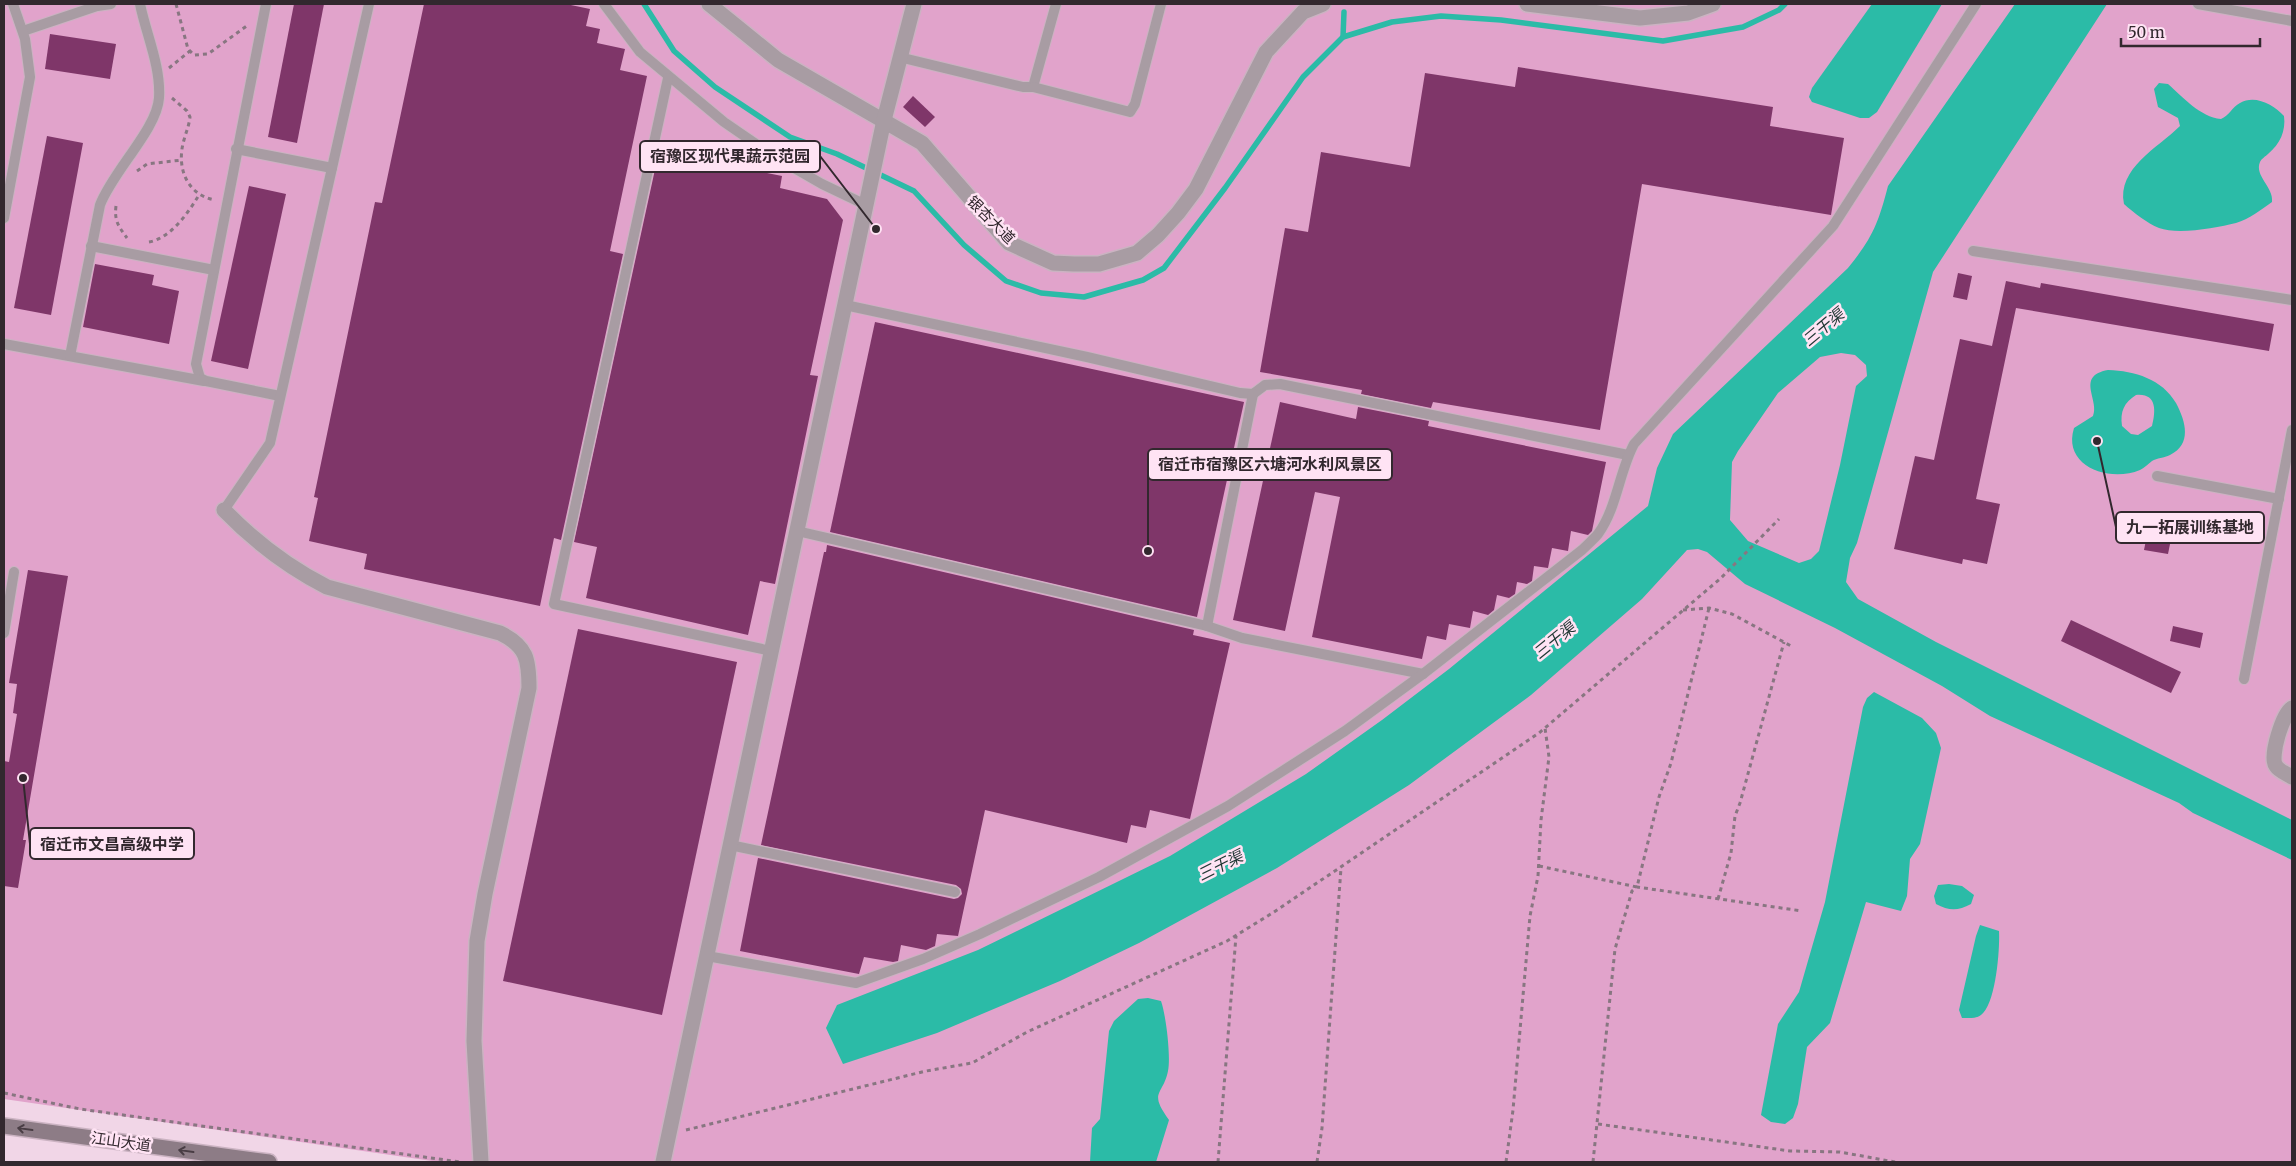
<svg xmlns="http://www.w3.org/2000/svg" width="2296" height="1166" font-family="Merriweather,'Noto Sans SC',serif">
  <style>
    .green { fill: #e1a3cb }
    .water { fill: #2bbba7; fill-rule: evenodd }
    .lines { fill: none; stroke-linecap: round; stroke-linejoin: round }
    .stream { stroke: #2bbba7; stroke-width: 5.5 }
    .building { fill: #7f3669 }
    .lane-casing { stroke: #cbb3c2; stroke-width: 12 }
    .street-casing { stroke: #cbb3c2; stroke-width: 18 }
    .secondary-casing { stroke: #cbb3c2; stroke-width: 18 }
    .path { stroke: #887681; stroke-width: 3; stroke-dasharray: 4 4; stroke-linecap: butt }
    .lane { stroke: #a89ca3; stroke-width: 10 }
    .street { stroke: #a89ca3; stroke-width: 15 }
    .secondary { stroke: #8d7c86; stroke-width: 15 }
    .oneway { stroke: #493d44 }
    .labels { text-anchor: middle; stroke-width: 5; stroke-linejoin: round; paint-order: stroke }
    .street-label { font-size: 15px; fill: #32282e; stroke: #ffe3f4 }
    .water-label { font-size: 16px; font-style: italic; fill: #1f3632; stroke: #ffe3f4 }
    .leader { fill: none; stroke: #32282e; stroke-width: 2 }
    .callout-dot { fill: #32282e; stroke: #ffe3f4; stroke-width: 2 }
    .callout { fill: #ffe3f4; stroke: #32282e; stroke-width: 2 }
    .callout-label { font-size: 16px; text-anchor: middle; font-weight: bold; fill: #32282e }
  </style>
  <rect width="100%" height="100%" fill="#f1d6e7"/>
  <polygon class="green" points="4,4 2292,4 2292,1162 439,1162 4,1099"/>
  <g class="water">
    <polygon points="1872,4 1942,4 1877,112 1869,118 1860,118 1812,102 1809,97 1812,88"/>
    <path d="M2015 4H2107L1933 272 1857 543 1850 558 1846 582 1858 599 1936 642 2292 820V860L2193 813 2179 803 1990 716 1942 686 1835 628 1745 584 1707 552 1698 549 1687 550 1642 599 1531 695 1409 785 1277 868 1139 943 1060 981 937 1033 843 1064 826 1028 837 1005 978 950 1170 856 1306 774 1382 720 1449 669 1648 506 1657 468 1673 434 1848 268C1873 237 1878 224 1888 186ZM1841 353 1855 355 1866 365 1867 376 1856 386 1840 465 1819 551 1811 559 1799 563 1748 541 1730 520 1732 462 1738 451 1778 393 1820 357Z"/>
    <path d="M2159 83 2168 84C2183 97 2200 117 2221 119 2229 116 2232 107 2240 103 2255 94 2274 105 2284 116 2286 131 2280 144 2268 154 2266 156 2261 159 2260 162 2254 176 2274 187 2272 202 2261 210 2249 219 2236 223 2216 228 2178 235 2159 228 2147 223 2134 213 2124 204 2117 168 2158 148 2180 126L2178 118 2158 107 2154 89Z"/>
    <path d="M2108 370C2135 371 2162 379 2176 403 2186 422 2192 444 2170 455 2164 458 2157 458 2152 461 2148 464 2144 468 2140 470 2109 483 2062 466 2074 428L2093 416C2100 400 2075 376 2108 370ZM2136 395C2157 393 2156 411 2152 426L2138 435 2131 434 2122 426C2120 411 2124 403 2136 395Z"/>
    <polygon points="1874,692 1922,718 1936,733 1941,748 1920,844 1910,859 1907,896 1901,911 1866,902 1830,1023 1807,1047 1798,1104 1793,1118 1785,1124 1771,1122 1761,1115 1778,1024 1799,992 1825,902 1863,707 1867,698"/>
    <path d="M1949 884 1962 886 1974 895 1971 904C1958 911 1949 911 1936 904L1934 896 1938 885Z"/>
    <path d="M1980 925 1999 931C2000 949 1996 1004 1981 1015 1976 1019 1968 1018 1962 1018L1959 1010 1976 936Z"/>
    <path d="M1148 998 1161 1001C1166 1015 1171 1057 1168 1071 1163 1096 1148 1091 1169 1120L1156 1162H1090L1092 1128 1100 1119 1109 1031 1114 1021 1138 999Z"/>
  </g>
  <g class="lines">
    <g class="stream">
      <polyline points="644,4 674,51 715,87 790,137 837,154 914,191 964,245 1006,281 1041,293 1084,297 1143,280 1164,268 1225,188 1303,77 1343,37 1392,22 1441,16 1501,20 1663,41 1743,27 1779,10 1785,4"/>
      <polyline points="1343,37 1344,12"/>
    </g>
  </g>
  <g class="building">
    <polygon points="294,4 324,4 297,143 268,137"/>
    <polygon points="424,4 566,4 590,9 586,26 600,29 597,43 625,49 620,70 647,76 610,251 623,254 561,540 554,538 540,606 364,569 367,554 309,541 318,498 314,497 375,202 382,203"/>
    <polygon points="50,34 116,44 110,79 45,69"/>
    <polygon points="1518,67 1773,107 1770,126 1844,138 1831,215 1642,184 1600,430 1433,402 1431,408 1361,394 1362,390 1260,372 1285,228 1308,232 1321,152 1410,167 1425,73 1515,87"/>
    <polygon points="913,96 935,117 925,127 903,107"/>
    <polygon points="47,136 83,143 51,315 14,308"/>
    <polygon points="659,151 782,176 780,188 827,199 843,220 810,375 818,376 775,584 760,581 748,635 586,598 597,547 574,542"/>
    <polygon points="249,186 286,194 248,369 211,361"/>
    <polygon points="95,264 154,275 152,285 179,291 169,344 83,327"/>
    <polygon points="1958,273 1972,276 1967,300 1953,297"/>
    <polygon points="2006,281 2040,288 2041,283 2081,290 2274,324 2269,351 2016,308 1976,499 2000,504 1987,564 1963,559 1962,564 1894,549 1915,456 1934,460 1960,339 1992,346"/>
    <polygon points="875,322 1244,402 1197,617 830,532"/>
    <polygon points="1280,402 1356,419 1358,407 1429,421 1428,426 1606,462 1592,531 1588,535 1571,531 1568,551 1552,548 1548,568 1534,566 1532,581 1527,584 1517,582 1515,594 1509,598 1497,595 1494,610 1488,615 1473,611 1470,628 1449,624 1446,640 1427,636 1422,659 1312,637 1340,497 1315,492 1285,631 1233,620"/>
    <polygon points="2149,525 2173,529 2168,554 2144,550"/>
    <polygon points="827,545 1194,630 1193,635 1230,643 1190,819 1150,810 1146,828 1131,825 1127,843 985,810 958,936 937,934 935,946 926,950 901,945 898,961 893,962 864,957 859,974 740,951 758,858 954,899 958,898 962,894 961,889 956,885 761,845 824,552 826,552"/>
    <polygon points="28,570 68,576 23,840 26,840 18,888 4,886 4,761 9,762 17,714 13,713 17,684 9,683"/>
    <polygon points="2071,620 2181,672 2171,693 2061,641"/>
    <polygon points="2173,626 2203,633 2200,648 2170,641"/>
    <polygon points="578,629 737,662 662,1015 503,981"/>
  </g>
  <g class="lines">
    <g class="lane-casing">
      <g id="lane">
        <polyline points="266,4 196,364 200,378 206,381 280,396"/>
        <polyline points="604,4 640,52 724,122 775,157 822,184 866,205"/>
        <polyline points="2198,4 2292,21"/>
        <polyline points="97,6 111,4"/>
        <polyline points="23,31 97,6 97,4"/>
        <polyline points="899,57 1023,87 1033,87 1056,4"/>
        <polyline points="668,78 554,604 771,651"/>
        <polyline points="1033,87 1130,112 1135,104 1161,4"/>
        <polyline points="236,149 332,168"/>
        <polyline points="4,218 30,77 25,39 13,4"/>
        <polyline points="91,246 214,270"/>
        <polyline points="1973,251 2292,300"/>
        <polyline points="845,305 1087,357 1240,393 1253,394 1265,385 1280,384 1628,455"/>
        <polyline points="4,344 204,381"/>
        <path d="M70 356 100 205C113 171 157 129 159 98 161 66 146 34 140 4"/>
        <polyline points="2157,476 2279,499"/>
        <polyline points="224,510 270,443 369,4"/>
        <polyline points="797,531 1207,626 1242,638 1423,674"/>
        <polyline points="1207,626 1253,394"/>
        <polyline points="4,633 14,572"/>
        <polyline points="2244,679 2292,430"/>
        <polyline points="730,845 955,892"/>
        <path d="M707 956 856 983 923 959 980 934 1099 877 1228 806 1345 731 1423 674 1582 550C1587 545 1593 540 1598 534 1617 508 1619 472 1634 444L1833 226 1976 4"/>
      </g>
    </g>
    <g class="street-casing">
      <g id="street">
        <polyline points="709,4 778,60 922,143 1009,243 1053,263 1074,264 1099,264 1137,253 1158,235 1178,213 1196,189 1266,52 1303,12 1323,4"/>
        <polyline points="1527,4 1640,18 1688,13 1713,4"/>
        <path d="M224 510C254 541 288 567 327 587L500 633C527 646 529 660 529 688L485 894 477 941 474 1041 481 1162"/>
        <path d="M2292 708C2283 713 2269 757 2276 766 2279 771 2287 774 2292 777"/>
        <polyline points="663,1162 884,120 914,4"/>
      </g>
    </g>
    <g class="secondary-casing">
      <polyline id="secondary" points="4,1126 269,1162"/>
    </g>
    <g class="path">
      <polyline points="176,4 188,49 194,55 208,54 248,25"/>
      <polyline points="169,68 190,51"/>
      <path d="M172 98 187 111 190 117C189 126 186 132 184 140 176 166 186 195 215 200"/>
      <polyline points="137,171 147,164 182,160"/>
      <path d="M116 206C114 221 119 227 127 238"/>
      <path d="M149 242C171 238 188 213 199 195"/>
      <polyline points="1683,610 1709,608 1732,614 1793,647"/>
      <polyline points="1539,866 1637,887 1659,797 1671,763 1709,608"/>
      <polyline points="1718,899 1731,853 1735,816 1740,803 1784,642"/>
      <polyline points="4,1093 80,1109 460,1162"/>
      <polyline points="1598,1124 1790,1151 1840,1152 1895,1162"/>
      <polyline points="686,1130 926,1071 972,1063 1027,1032 1227,941 1274,912 1539,733 1721,578 1779,519"/>
      <polyline points="1218,1162 1236,936"/>
      <polyline points="1317,1162 1322,1128 1341,868"/>
      <polyline points="1506,1162 1513,1110 1530,916 1538,876 1541,820 1549,757 1545,728"/>
      <polyline points="1593,1162 1615,949 1632,891 1637,887 1802,911"/>
    </g>
    <use href="#lane" class="lane"/>
    <use href="#street" class="street"/>
    <use href="#secondary" class="secondary"/>
  </g>
  <defs><path id="oneway-shaft" d="M-6 0H5M1.5-3L5.5 0L1.5 3" fill="none" stroke-width="1.6" stroke-linecap="round" stroke-linejoin="round" transform="scale(1.25)"/></defs>
  <g class="oneway">
    <use href="#oneway-shaft" transform="translate(25 1129) rotate(-172)"/>
    <use href="#oneway-shaft" transform="translate(186 1151) rotate(-172)"/>
  </g>
  <g class="labels">
    <g class="street-label">
      <text transform="translate(991 220) rotate(45)" y="5">银杏大道</text>
      <text transform="translate(121 1142) rotate(8)" y="5">江山大道</text>
    </g>
    <g class="water-label">
      <text transform="translate(1823 327) rotate(-40)" y="6">三干渠</text>
      <text transform="translate(1554 640) rotate(-39)" y="6">三干渠</text>
      <text transform="translate(1220 865) rotate(-26)" y="6">三干渠</text>
    </g>
  </g>
  <path class="leader" d="M876 229L820 156M1148 551L1148 464M2097 441L2116 527M23 778L30 844"/>
  <g class="callout-dot">
    <circle cx="876" cy="229" r="5"/>
    <circle cx="1148" cy="551" r="5"/>
    <circle cx="2097" cy="441" r="5"/>
    <circle cx="23" cy="778" r="5"/>
  </g>
  <g class="callout">
    <rect x="640" y="141" width="180" height="31" rx="5"/>
    <rect x="1148" y="449" width="244" height="31" rx="5"/>
    <rect x="2116" y="512" width="148" height="31" rx="5"/>
    <rect x="30" y="828" width="164" height="31" rx="5"/>
  </g>
  <g class="callout-label">
    <text x="730" y="162">宿豫区现代果蔬示范园</text>
    <text x="1270" y="470">宿迁市宿豫区六塘河水利风景区</text>
    <text x="2190" y="533">九一拓展训练基地</text>
    <text x="112" y="850">宿迁市文昌高级中学</text>
  </g>
  <rect width="2296" height="1166" fill="none" stroke="#32282e" stroke-width="10"/>
  <path d="M2121 38v8h139v-8" fill="none" stroke="#32282e" stroke-width="2.5"/>
  <text x="2128" y="38" font-size="15" fill="#32282e" stroke="#ffe3f4" stroke-width="4" paint-order="stroke">50 m</text>
</svg>
